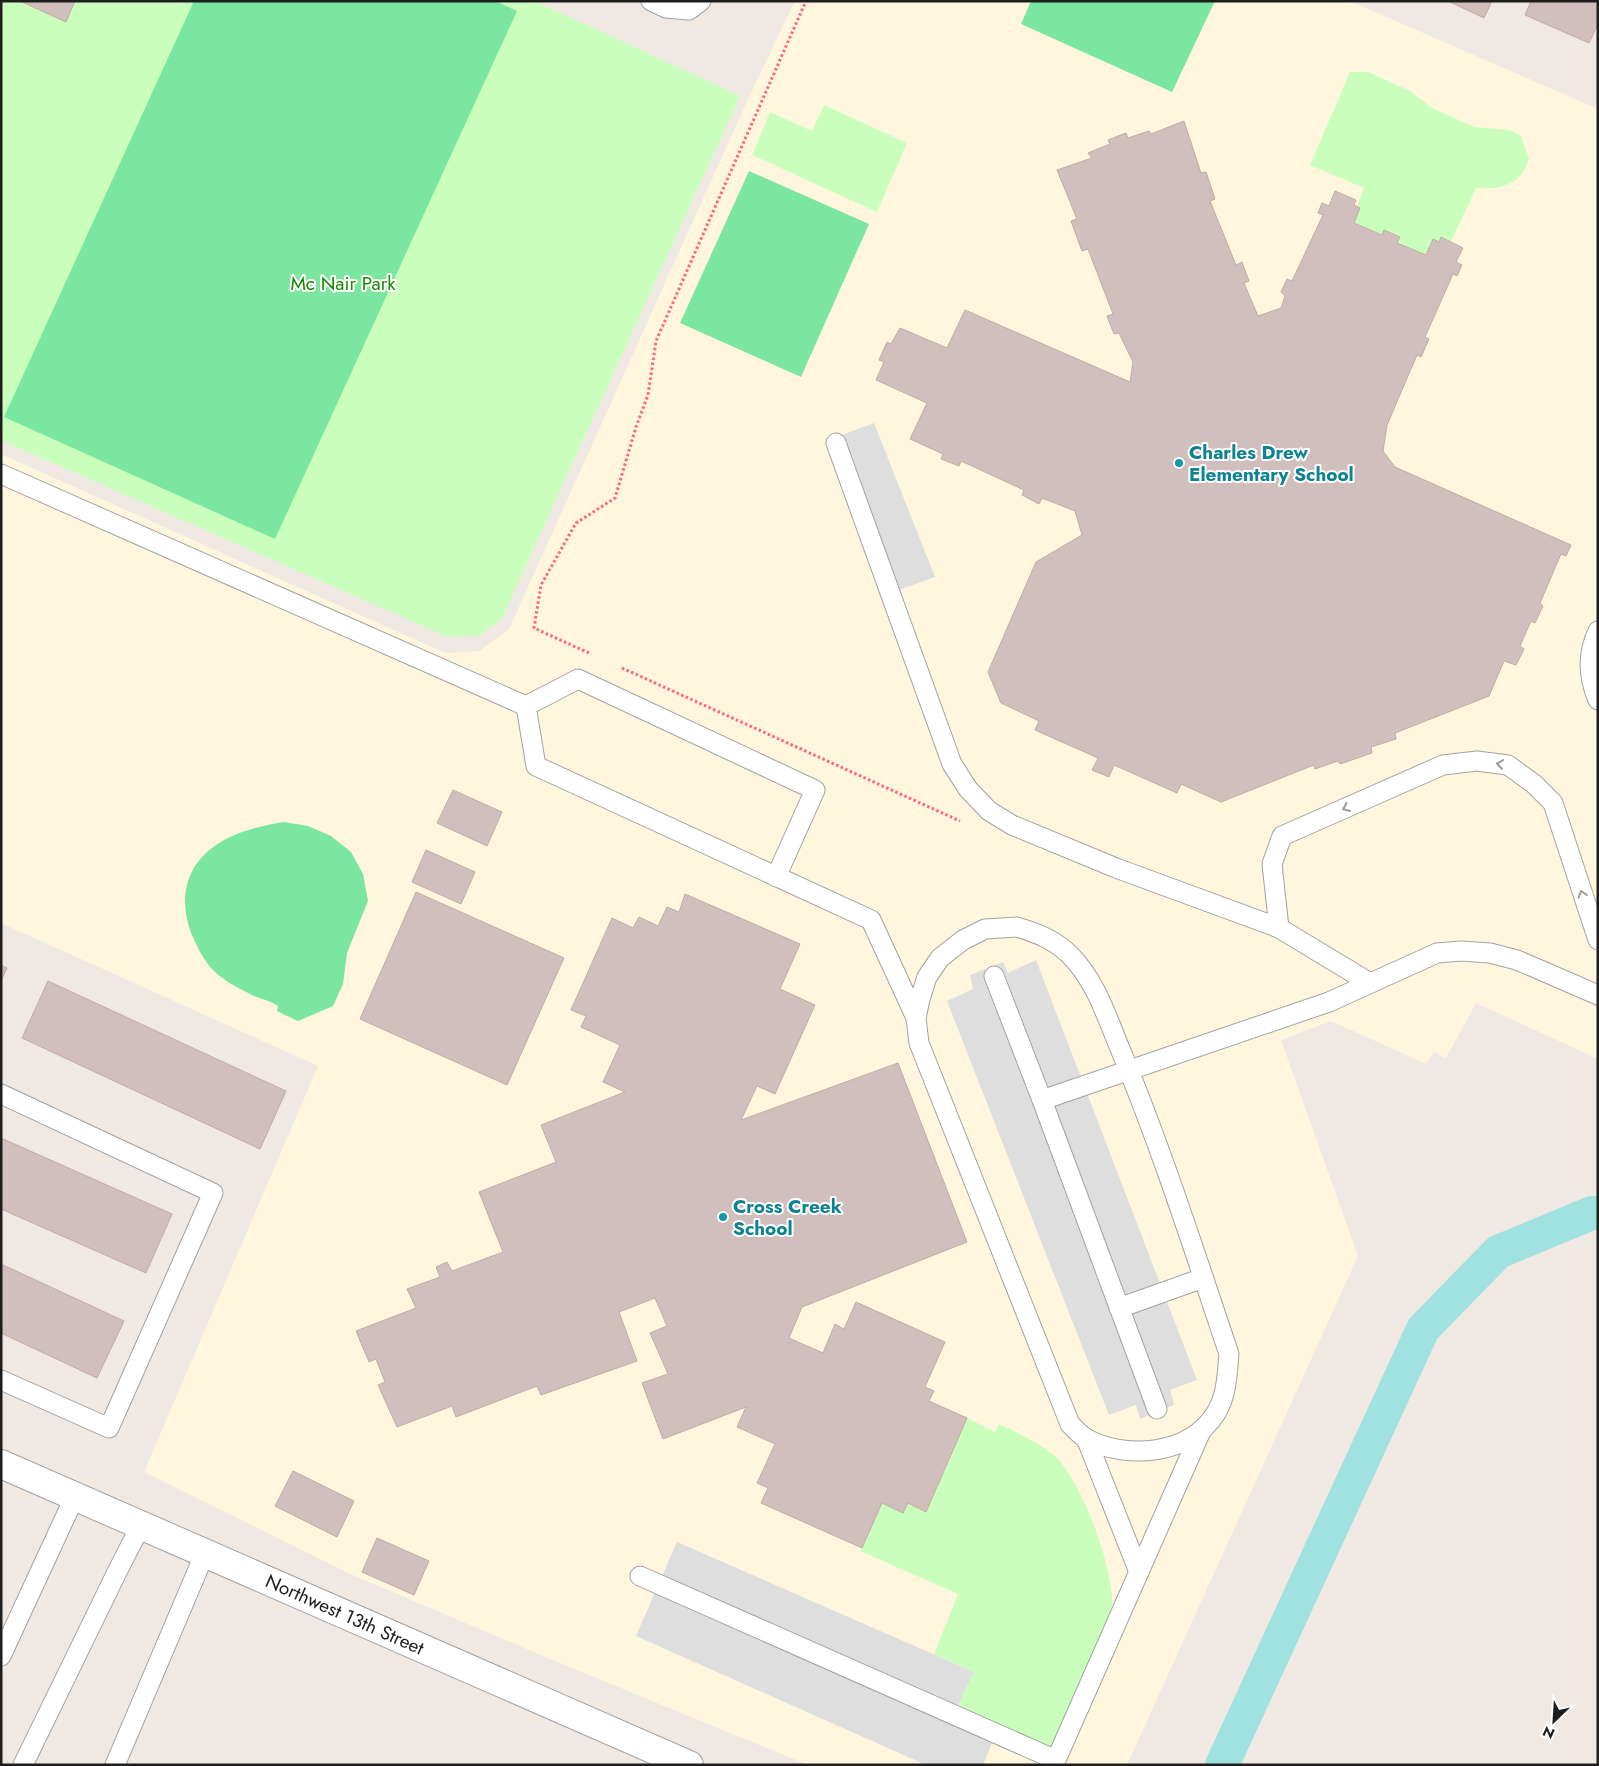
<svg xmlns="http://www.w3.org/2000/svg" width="1599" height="1766" font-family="Jost,sans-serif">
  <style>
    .education { fill: #fff6dd }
    .park { fill: #c9febc }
    .pitch { fill: #7ae69f }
    .parking { fill: #dedede }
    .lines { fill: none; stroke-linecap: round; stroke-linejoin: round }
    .canal { stroke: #a0e2df; stroke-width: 34 }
    .building { fill: #d0bfbc; stroke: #c3aaa4 }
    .lane-casing { stroke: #a2a2a2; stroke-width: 21 }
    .street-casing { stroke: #a2a2a2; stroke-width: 30 }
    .path { stroke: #ff657f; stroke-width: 3; stroke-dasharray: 2.5 2.5; stroke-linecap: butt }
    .lane { stroke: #fff; stroke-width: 19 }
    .street { stroke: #fff; stroke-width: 28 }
    .oneway { stroke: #9a9a9a }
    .culture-dot { fill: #0f9aa8; stroke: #fff; stroke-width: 2 }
    .labels { text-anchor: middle; stroke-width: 4; stroke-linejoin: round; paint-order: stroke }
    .park-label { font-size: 19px; fill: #1a8702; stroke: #fff }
    .culture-label { font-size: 19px; font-weight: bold; fill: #0d838f; stroke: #fff; text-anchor: start }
    .street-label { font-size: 19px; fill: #1e1e1e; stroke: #fff }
  </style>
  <rect width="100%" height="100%" fill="#f0e8e3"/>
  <polygon class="education" points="795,1 1350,1 1598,109 1598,1059 1476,1003 1446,1058 1434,1052 1426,1064 1331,1021 1281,1040 1358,1256 1127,1765 808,1765 550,1659 348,1573 144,1472 318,1066 1,923 1,454 445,653 479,651 509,629 749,97"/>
  <g class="park">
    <polygon points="1,1 535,1 740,96 502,618 479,636 448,637 1,440"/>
    <path d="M1350 72H1368L1410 91 1432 108 1474 127 1510 130 1521 136 1529 159C1527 163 1525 170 1522 174 1510 188 1493 189 1476 188L1451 242 1441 238 1439 242 1433 239 1426 255 1397 243 1400 237 1385 230 1382 235 1354 223 1360 208 1357 207 1364 188 1310 165Z"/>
    <polygon points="824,105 907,143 877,212 752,155 770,112 812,131"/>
    <path d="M967 1418 995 1432 999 1424C1016 1432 1046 1446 1058 1459 1085 1488 1120 1582 1111 1622 1108 1636 1099 1651 1094 1664 1081 1696 1069 1728 1056 1760L954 1715 974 1672 934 1654 958 1594 860 1551 882 1503 903 1513 908 1503 926 1512Z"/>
  </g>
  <g class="pitch">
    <polygon points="194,1 495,1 517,11 275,539 4,417"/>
    <polygon points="1031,1 1215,1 1172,92 1021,24"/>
    <polygon points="749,171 869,224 801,377 680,323"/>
    <path d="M284 822 308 826 331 836 351 852 363 874 368 901 347 953 343 984 333 1006 298 1021 277 1011 278 1006C271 1001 262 999 254 996 240 989 226 982 215 972 204 962 197 946 191 933 187 922 185 911 185 899 188 846 239 829 284 822Z"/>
  </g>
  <g class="parking">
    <polygon points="874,423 935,577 888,594 831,439"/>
    <polygon points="1036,960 1197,1380 1170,1390 1174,1405 1140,1419 1136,1405 1109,1415 947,1001 973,989 970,975 1003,962 1008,973"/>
    <polygon points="677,1542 974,1672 954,1714 996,1734 983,1765 926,1765 636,1636"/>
  </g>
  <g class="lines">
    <polyline class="canal" points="1222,1765 1423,1329 1498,1252 1592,1213 1598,1213"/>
  </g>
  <g class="building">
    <polygon points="20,1 75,1 66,22"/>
    <polygon points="1448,1 1492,1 1484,18"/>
    <polygon points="1531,1 1598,1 1598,24 1589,43 1525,15"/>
    <polygon points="1184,121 1201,173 1206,172 1215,199 1210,201 1236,265 1242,262 1249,281 1244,283 1258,316 1281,308 1285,296 1281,292 1287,279 1292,281 1323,215 1318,213 1322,203 1329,206 1335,191 1356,200 1354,205 1360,208 1354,223 1382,235 1384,230 1400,237 1397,243 1426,255 1433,239 1439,242 1441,237 1463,248 1456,262 1462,265 1457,276 1453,274 1425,337 1429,339 1421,357 1417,355 1387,425 1383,451 1395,467 1571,545 1566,556 1561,554 1540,603 1543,606 1535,623 1531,621 1520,646 1524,649 1516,665 1504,661 1489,696 1395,733 1396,739 1371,747 1372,753 1340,764 1338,761 1315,769 1314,765 1221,802 1181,784 1177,793 1114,765 1109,777 1092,770 1098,758 1035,730 1039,721 1001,703 988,672 1036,562 1082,535 1075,511 1042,498 1039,504 1022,495 1024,490 961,461 959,466 941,459 943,454 910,439 927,403 876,380 884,362 879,360 887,342 891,344 900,328 947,348 965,310 1130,382 1133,362 1119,333 1114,334 1107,316 1113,314 1088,249 1082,251 1071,221 1077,219 1057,170 1092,158 1088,153 1110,144 1108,140 1126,133 1128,138 1149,131 1151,134"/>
    <polygon points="453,790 502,812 487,846 437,823"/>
    <polygon points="426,850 475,872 461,904 412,882"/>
    <polygon points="416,892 564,958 507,1085 360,1019"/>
    <polygon points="685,894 800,944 780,989 815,1005 775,1094 757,1086 741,1120 898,1063 967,1242 802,1307 789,1338 823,1353 835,1324 844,1329 856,1302 945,1342 925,1387 934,1391 929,1401 967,1418 926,1512 908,1503 903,1513 882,1503 862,1548 761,1503 768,1488 757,1483 775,1444 737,1427 746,1407 663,1439 642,1383 668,1374 650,1333 667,1326 655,1298 619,1312 637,1361 541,1395 537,1386 456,1417 452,1406 397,1427 378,1385 385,1382 376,1359 369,1362 356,1331 416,1308 407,1289 440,1277 436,1267 447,1262 452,1271 503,1252 479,1192 556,1162 541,1125 625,1092 603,1082 620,1045 581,1027 586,1016 571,1010 612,918 633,928 639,917 658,926 667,907 679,912"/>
    <polygon points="1,965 7,968 1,981"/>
    <polygon points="48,981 286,1091 260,1149 22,1038"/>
    <polygon points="1,1138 172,1214 146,1273 1,1209"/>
    <polygon points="1,1264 124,1321 97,1378 1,1333"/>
    <polygon points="293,1471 354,1501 337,1537 275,1506"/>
    <polygon points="377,1538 429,1561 414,1595 362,1572"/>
  </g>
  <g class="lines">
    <g class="lane-casing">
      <g id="lane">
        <polyline points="651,1 666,8 689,10 701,1"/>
        <polyline points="836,443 952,764 968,789 989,811 1012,825 1116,868 1279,928 1370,983"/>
        <polyline points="1,474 526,706"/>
        <path d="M1598 631C1587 654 1588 677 1598 700"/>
        <polyline points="776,877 815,790 578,679 526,706 536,766 871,920 916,1018"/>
        <path d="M1017 927C1037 933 1055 940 1070 955 1096 981 1107 1018 1121 1051 1162 1150 1195 1253 1229 1354 1227 1375 1227 1395 1216 1413 1190 1455 1127 1460 1087 1439 1081 1436 1075 1429 1070 1424L919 1043 916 1018 920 999 927 977 940 958 963 940 985 929Z"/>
        <polyline points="1279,928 1272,864 1282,836 1443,765 1477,761 1508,765 1534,784 1553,803 1598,940"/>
        <polyline points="994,976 1042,1100"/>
        <polyline points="1,1094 213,1193 109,1428 1,1380"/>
        <polyline points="1119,1308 1203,1278"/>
        <polyline points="1157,1409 1042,1100 1329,1002 1437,953 1461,951 1490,953 1517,960 1598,995"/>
        <polyline points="1086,1438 1139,1572"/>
        <polyline points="640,1576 1056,1760 1202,1429"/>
        <polyline points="1,1656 75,1496"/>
        <polyline points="23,1765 117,1572 141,1525"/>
        <polyline points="115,1765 205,1553"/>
      </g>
    </g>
    <g class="street-casing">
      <polyline id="street" points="1,1464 689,1765"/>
    </g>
    <g class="path">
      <polyline points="589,653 534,628 541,585 576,523 615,498 636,427 648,395 656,341 806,1"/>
      <polyline points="622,668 960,821"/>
    </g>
    <use href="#lane" class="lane"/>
    <use href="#street" class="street"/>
  </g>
  <defs><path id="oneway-chevron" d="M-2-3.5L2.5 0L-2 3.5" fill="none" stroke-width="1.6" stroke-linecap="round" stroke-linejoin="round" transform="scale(1.25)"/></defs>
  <g class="oneway">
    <use href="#oneway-chevron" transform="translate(1500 764) rotate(-172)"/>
    <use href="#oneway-chevron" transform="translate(1346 808) rotate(156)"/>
    <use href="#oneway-chevron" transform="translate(1582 894) rotate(-108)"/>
  </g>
  <g class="culture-dot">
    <circle cx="1179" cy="463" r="5"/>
    <circle cx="723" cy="1217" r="5"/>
  </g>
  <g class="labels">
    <g class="park-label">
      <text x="343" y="290">Mc Nair Park</text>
    </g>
    <g class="culture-label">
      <text x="1189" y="459">Charles Drew<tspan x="1189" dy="22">Elementary School</tspan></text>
      <text x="733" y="1213">Cross Creek<tspan x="733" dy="22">School</tspan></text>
    </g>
    <g class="street-label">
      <text transform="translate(345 1614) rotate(24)" y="7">Northwest 13th Street</text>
    </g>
  </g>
  <rect width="1599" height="1766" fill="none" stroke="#1e1e1e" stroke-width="5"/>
  <g transform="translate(1554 1721) rotate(205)" stroke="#ffffff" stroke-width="4" paint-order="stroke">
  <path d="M0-4L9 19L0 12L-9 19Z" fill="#1e1e1e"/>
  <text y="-8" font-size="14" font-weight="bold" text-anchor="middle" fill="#1e1e1e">N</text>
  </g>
</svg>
